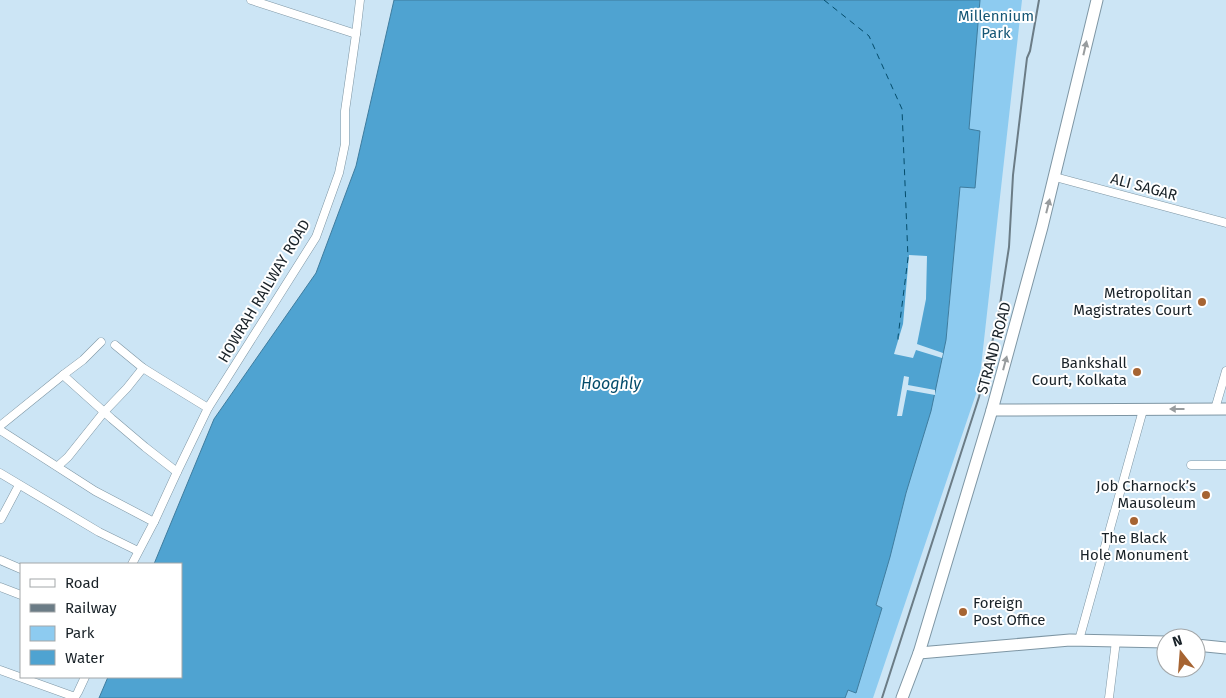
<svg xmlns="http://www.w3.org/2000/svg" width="1226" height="698" font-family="'Fira Sans',sans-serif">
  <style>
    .green { fill: #8dcbf0 }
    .water { fill: #4fa3d1; stroke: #3f7c9e }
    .pier { fill: #cce5f5 }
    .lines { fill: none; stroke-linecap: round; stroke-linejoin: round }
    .ferry { stroke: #044c6b; stroke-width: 1; stroke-dasharray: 6 5; stroke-linecap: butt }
    .street-casing { stroke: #7e96a4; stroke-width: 9 }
    .secondary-casing { stroke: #7e96a4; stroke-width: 13 }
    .street { stroke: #fff; stroke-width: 8 }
    .secondary { stroke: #fff; stroke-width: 11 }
    .rail { stroke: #6b7c86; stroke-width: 2 }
    .oneway { fill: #989c9e }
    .poi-dot { fill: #a66432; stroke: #fff; stroke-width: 2 }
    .labels { text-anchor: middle; stroke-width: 4; stroke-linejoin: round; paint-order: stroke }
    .park-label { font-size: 15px; fill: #165776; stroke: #fff }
    .street-label { font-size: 15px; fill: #192228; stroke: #fff }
    .poi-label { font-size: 15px; fill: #192228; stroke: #fff; text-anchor: end }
    .water-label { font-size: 16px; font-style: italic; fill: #044c6b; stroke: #fff }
  </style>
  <rect width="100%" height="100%" fill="#cce5f5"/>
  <polygon class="green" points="975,0 1022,0 979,385 873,698 845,698 847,690 856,692 882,608 876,605 942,358 948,322 951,288"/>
  <polygon class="water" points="394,0 980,0 969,129 980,131 975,188 960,187 946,340 931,411 906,493 890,557 876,605 882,608 856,693 848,690 845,698 99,698 108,677 181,677 181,564 154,564 214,419 316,273 356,166"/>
  <g class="pier">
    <polygon points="909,255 927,256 926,299 917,344 943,353 942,358 916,350 913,358 894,354 903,324"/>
    <polygon points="904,376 909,377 908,385 935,390 935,395 907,390 902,416 897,416"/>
  </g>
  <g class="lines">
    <polyline class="ferry" points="824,0 869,36 902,109 908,258 898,337 898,342"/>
    <g class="street-casing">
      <g id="street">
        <polyline points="251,0 356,34"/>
        <polyline points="1055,177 1226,223"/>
        <polyline points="115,345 143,368 159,378 208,408"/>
        <polyline points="63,375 83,360 101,342"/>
        <polyline points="1215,409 1226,371"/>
        <polyline points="0,426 63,375 112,419 145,447 177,472"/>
        <polyline points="0,430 95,491 154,522"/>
        <polyline points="1191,465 1226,465"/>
        <polyline points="58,466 68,457 104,412 127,388 143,368"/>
        <polyline points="0,473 99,532 138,551"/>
        <polyline points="1,519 19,485"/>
        <polyline points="0,560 21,569"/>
        <polyline points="132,564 154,522 177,472 208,408 316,237 339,173 345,144 345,111 356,34 360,0"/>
        <polyline points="0,587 21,595"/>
        <polyline points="1079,640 1143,410"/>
        <polyline points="0,670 75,697 78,692 85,677"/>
        <polyline points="1109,698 1116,641"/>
      </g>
    </g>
    <g class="secondary-casing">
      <g id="secondary">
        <polyline points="992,410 1226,409"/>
        <polyline points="1196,645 1226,648"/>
        <polyline points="919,653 1070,640 1166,642"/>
        <polyline points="902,698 919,653 992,410 1042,227 1097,0"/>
      </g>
    </g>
    <use href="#street" class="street"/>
    <use href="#secondary" class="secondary"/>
    <polyline class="rail" points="882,698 979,397 998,318 1009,247 1013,175 1027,58 1030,51 1039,0"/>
  </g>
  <defs><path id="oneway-solid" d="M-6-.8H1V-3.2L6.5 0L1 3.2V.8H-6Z" transform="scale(1.25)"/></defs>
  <g class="oneway">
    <use href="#oneway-solid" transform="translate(1085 48) rotate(-77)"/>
    <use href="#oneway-solid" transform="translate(1048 206) rotate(-76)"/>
    <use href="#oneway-solid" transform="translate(1005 363) rotate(-75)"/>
    <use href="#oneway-solid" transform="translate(1177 409) rotate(180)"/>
  </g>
  <g class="poi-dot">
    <circle cx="1202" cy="302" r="5"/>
    <circle cx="1137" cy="372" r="5"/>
    <circle cx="1206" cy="495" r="5"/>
    <circle cx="1134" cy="521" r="5"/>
    <circle cx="963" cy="612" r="5"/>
  </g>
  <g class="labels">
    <g class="park-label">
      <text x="996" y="21">Millennium<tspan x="996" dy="17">Park</tspan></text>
    </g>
    <g class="street-label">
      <text transform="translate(1144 187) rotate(15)" y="5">ALI SAGAR</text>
      <text transform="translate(264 291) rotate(-59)" y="5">HOWRAH RAILWAY ROAD</text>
      <text transform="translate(994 348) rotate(-75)" y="5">STRAND ROAD</text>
    </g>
    <g class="poi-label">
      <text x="1192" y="298">Metropolitan<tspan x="1192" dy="17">Magistrates Court</tspan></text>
      <text x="1127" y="368">Bankshall<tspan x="1127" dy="17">Court, Kolkata</tspan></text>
      <text x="1196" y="491">Job Charnock’s<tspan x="1196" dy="17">Mausoleum</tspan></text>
      <text x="1134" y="543" text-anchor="middle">The Black<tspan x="1134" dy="17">Hole Monument</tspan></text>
      <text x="973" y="608" text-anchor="start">Foreign<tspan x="973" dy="17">Post Office</tspan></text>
    </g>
    <g class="water-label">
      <text x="611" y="389">Hooghly</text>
    </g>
  </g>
  <rect x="20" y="563" width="162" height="115" fill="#ffffff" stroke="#a3a7a9"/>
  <rect x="30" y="579" width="25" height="8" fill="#ffffff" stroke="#a3a7a9"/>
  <text x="65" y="588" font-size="15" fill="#192228">Road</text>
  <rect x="30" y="604" width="25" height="8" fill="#6b7c86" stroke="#a3a7a9"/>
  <text x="65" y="613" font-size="15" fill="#192228">Railway</text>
  <rect x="30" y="626" width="25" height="15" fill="#8dcbf0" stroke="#a3a7a9"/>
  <text x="65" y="638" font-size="15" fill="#192228">Park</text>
  <rect x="30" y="650" width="25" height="15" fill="#4fa3d1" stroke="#a3a7a9"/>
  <text x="65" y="663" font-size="15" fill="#192228">Water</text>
  <g transform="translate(1181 653) rotate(343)"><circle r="24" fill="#ffffff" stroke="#a3a7a9"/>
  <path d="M0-4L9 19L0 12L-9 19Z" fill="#a66432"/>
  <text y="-8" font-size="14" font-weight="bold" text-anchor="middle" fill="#192228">N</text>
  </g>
</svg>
